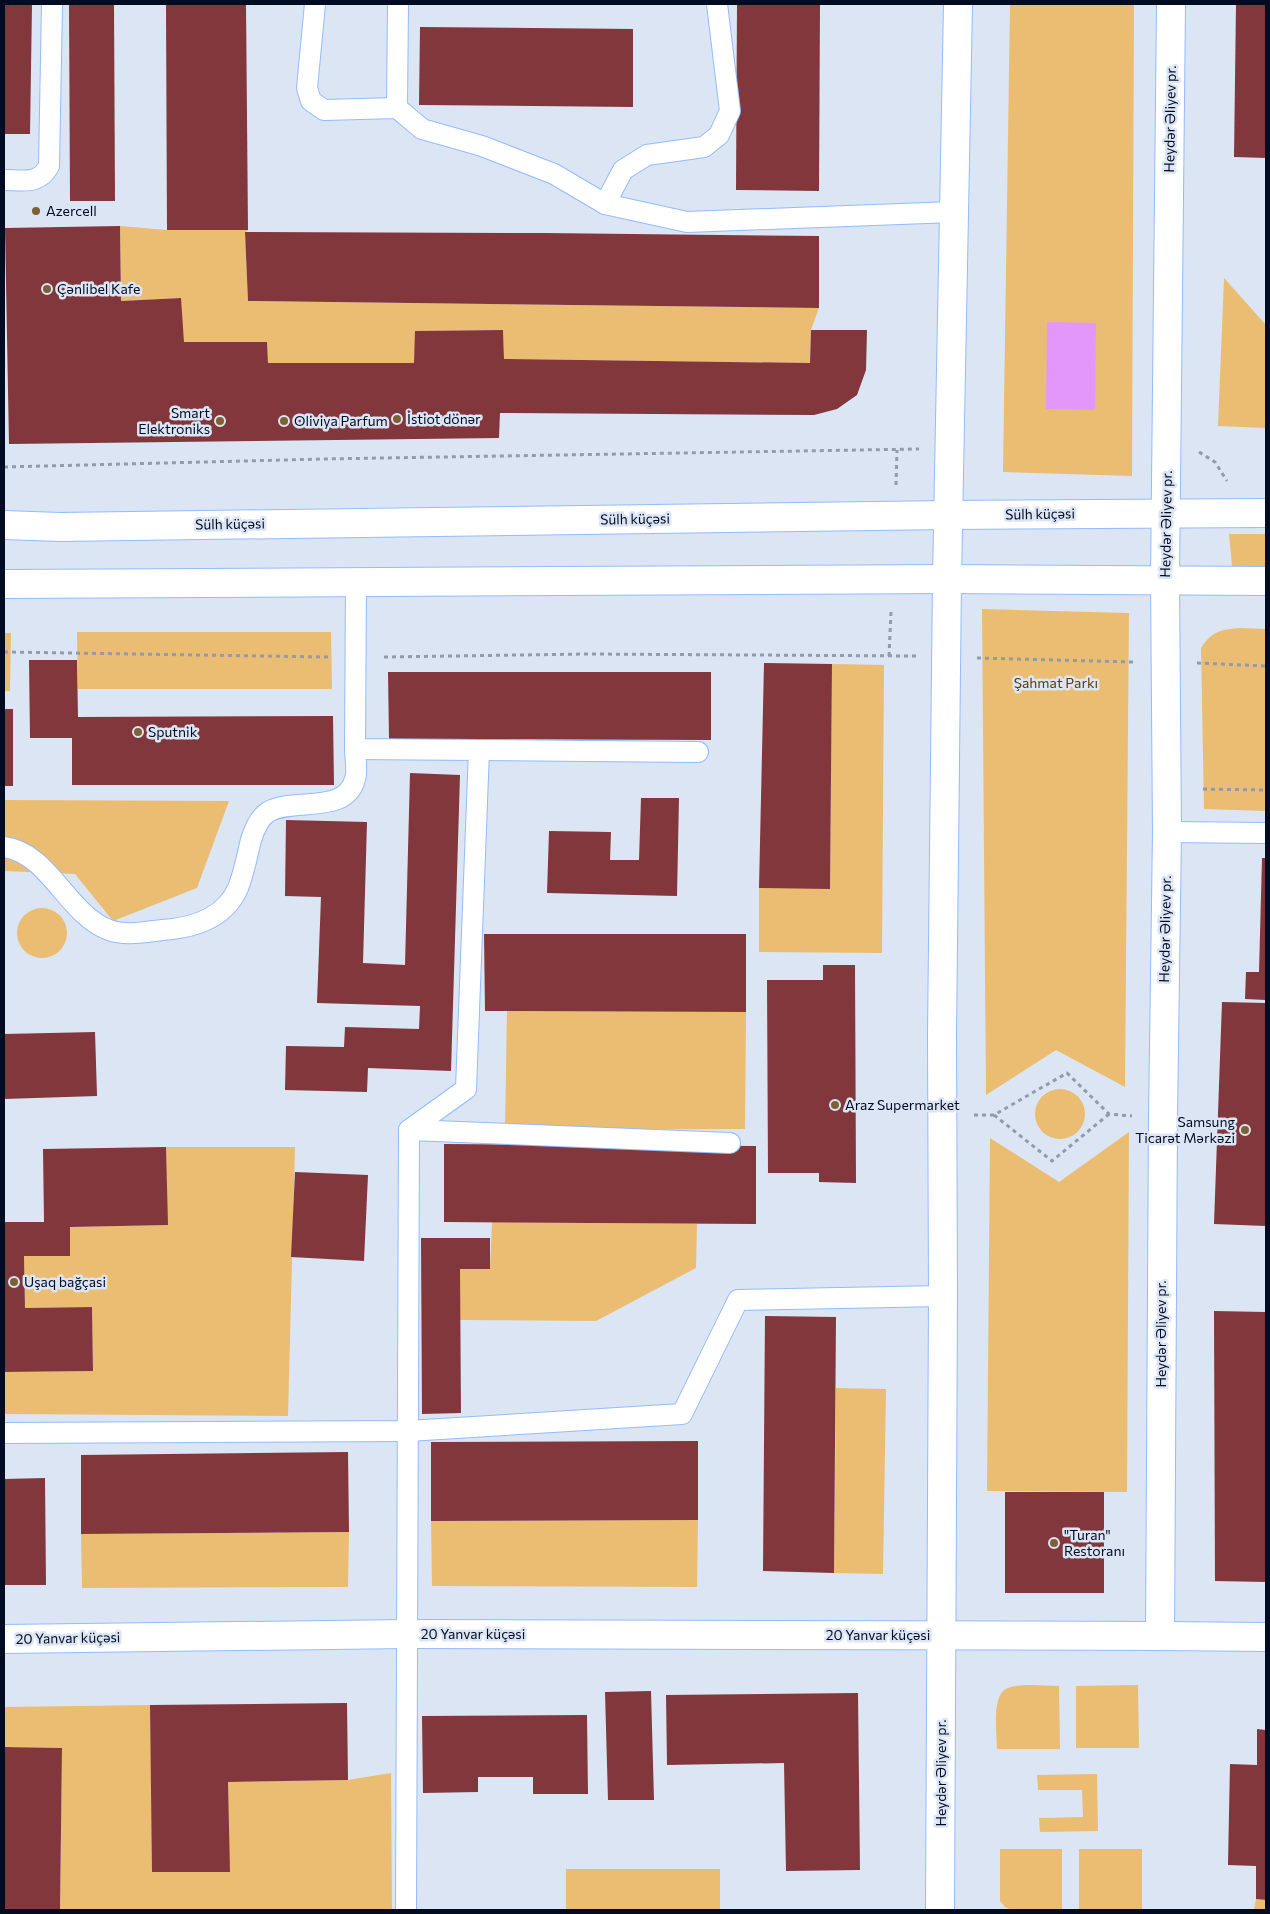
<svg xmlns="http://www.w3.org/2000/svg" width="1270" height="1914" font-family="Commissioner,sans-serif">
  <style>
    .green { fill: #ebbd73 }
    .water { fill: #e497fa }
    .building { fill: #81373c }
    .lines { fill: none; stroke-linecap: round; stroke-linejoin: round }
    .lane-casing { stroke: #92bcfc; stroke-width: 22 }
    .street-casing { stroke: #92bcfc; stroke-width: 30 }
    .secondary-casing { stroke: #92bcfc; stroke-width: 30 }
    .highway-casing { stroke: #92bcfc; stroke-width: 30 }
    .path { stroke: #919bab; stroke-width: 3; stroke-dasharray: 4 4; stroke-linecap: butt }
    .lane { stroke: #fff; stroke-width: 20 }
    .street { stroke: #fff; stroke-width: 28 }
    .secondary { stroke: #fff; stroke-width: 28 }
    .highway { stroke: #fff; stroke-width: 28 }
    .poi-dot { fill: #7d6134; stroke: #dce5f3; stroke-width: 2 }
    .labels { text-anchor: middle; stroke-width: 5; stroke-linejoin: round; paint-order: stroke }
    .street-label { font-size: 14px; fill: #010c22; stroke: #dce5f3 }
    .poi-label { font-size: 14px; fill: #010c22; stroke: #dce5f3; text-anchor: start }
    .park-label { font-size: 14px; fill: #573c06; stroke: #dce5f3 }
  </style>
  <rect width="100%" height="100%" fill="#dce5f3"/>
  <g class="green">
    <polygon points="1010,4 1134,4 1132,476 1003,472"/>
    <polygon points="120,226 167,230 248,230 245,233 248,301 819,308 811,330 810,363 504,359 503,330 416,331 414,363 268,363 267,342 184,342 180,298 121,301"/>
    <polygon points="1224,278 1266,325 1266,428 1218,426"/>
    <polygon points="1229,534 1266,534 1266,566 1232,566"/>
    <polygon points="982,609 1129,613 1125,1087 1056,1050 986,1095"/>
    <path d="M1239 628 1266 629V811L1204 809 1201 648C1212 631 1220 630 1239 628Z"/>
    <polygon points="77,632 331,632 332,689 78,689"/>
    <polygon points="4,633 11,633 10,691 4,691"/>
    <polygon points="832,664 884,665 882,953 759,952 759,888 830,888"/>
    <polygon points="4,800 229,801 197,888 113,921 75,874 4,871"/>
    <circle cx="42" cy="933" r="25"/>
    <polygon points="507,1011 746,1012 745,1129 505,1130"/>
    <circle cx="1060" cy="1114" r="25"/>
    <polygon points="1129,1132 1127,1492 987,1491 990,1138 1059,1182"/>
    <polygon points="166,1147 295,1147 288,1416 4,1414 4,1372 93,1371 92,1307 25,1308 24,1256 70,1256 70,1227 167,1225"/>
    <polygon points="492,1222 697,1224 696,1268 596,1321 460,1320 460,1269 490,1269"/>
    <polygon points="836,1388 886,1389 883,1574 834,1573"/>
    <polygon points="698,1520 697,1587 432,1586 431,1521"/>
    <polygon points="349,1532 348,1587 82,1588 81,1534"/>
    <polygon points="1138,1685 1139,1748 1076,1748 1076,1686"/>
    <path d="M1059 1686 1060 1749H997C997 1734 991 1693 1008 1688 1023 1683 1044 1686 1059 1686Z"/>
    <polygon points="150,1705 153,1872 229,1871 228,1782 348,1780 391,1773 392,1910 60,1910 62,1748 4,1747 4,1707"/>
    <polygon points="1097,1774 1098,1831 1040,1832 1039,1818 1083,1817 1082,1790 1038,1790 1037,1775"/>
    <polygon points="1000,1849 1062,1849 1062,1910 1011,1910 1005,1907 1000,1901"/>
    <rect x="1079" y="1849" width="63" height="61"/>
    <rect x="566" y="1869" width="154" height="41"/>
    <polygon points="1256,1899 1266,1900 1266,1910 1254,1910"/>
  </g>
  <polygon class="water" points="1047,322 1096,323 1095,410 1046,409"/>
  <g class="building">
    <polygon points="4,4 32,4 30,134 4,134"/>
    <polygon points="69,4 114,4 115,201 70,201"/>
    <polygon points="166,4 246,4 248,230 167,230"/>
    <polygon points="737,4 820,4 819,191 736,190"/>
    <polygon points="1236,4 1266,4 1266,158 1234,157"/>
    <polygon points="420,27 633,29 633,107 419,105"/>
    <polygon points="120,226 121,301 181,298 184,342 267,342 268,363 414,363 415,331 503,330 504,359 810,363 811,330 867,330 866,370 857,395 837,409 814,415 500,413 499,438 9,444 5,228"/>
    <polygon points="245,232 543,233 819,236 819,308 248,301"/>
    <polygon points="29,660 77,660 78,717 333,716 334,785 72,785 72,738 30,738"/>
    <polygon points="764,663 832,664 830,889 759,888"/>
    <polygon points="388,672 711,672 711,740 389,739"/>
    <rect x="4" y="709" width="9" height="77"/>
    <polygon points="410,773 460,775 451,1071 368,1068 367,1092 285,1090 286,1046 344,1047 345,1027 419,1029 420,1006 317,1003 321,897 285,896 286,820 367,822 363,963 405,965"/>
    <polygon points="641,798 679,798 677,896 547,893 549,831 611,832 610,860 639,860"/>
    <polygon points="1262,858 1266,858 1266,1000 1245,999 1246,972 1259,972"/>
    <polygon points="484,934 746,934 746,1012 485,1011"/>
    <polygon points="823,965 855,965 856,1183 819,1182 819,1173 768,1173 767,980 823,980"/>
    <polygon points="1222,1002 1266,1003 1266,1226 1214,1224"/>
    <polygon points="95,1032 97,1096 4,1099 4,1034"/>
    <polygon points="444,1144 756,1146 756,1224 444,1222"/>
    <polygon points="166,1147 168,1225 70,1227 70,1256 24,1256 25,1308 92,1307 93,1371 4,1372 4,1222 44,1222 43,1149"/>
    <polygon points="295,1172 368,1175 364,1261 291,1257"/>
    <polygon points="421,1238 490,1238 490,1269 460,1269 461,1413 422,1414"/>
    <polygon points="1214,1311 1266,1312 1266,1582 1215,1581"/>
    <polygon points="765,1316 836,1317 834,1573 763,1571"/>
    <polygon points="698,1441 698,1520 431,1521 431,1442"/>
    <polygon points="348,1452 349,1532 81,1534 81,1455"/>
    <polygon points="45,1478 46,1585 4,1585 4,1479"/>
    <rect x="1005" y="1492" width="99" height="101"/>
    <polygon points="651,1691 654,1800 608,1800 605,1692"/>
    <polygon points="858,1693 860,1870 786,1871 784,1763 667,1765 666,1695"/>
    <polygon points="347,1703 348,1780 228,1782 230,1872 152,1872 150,1705"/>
    <polygon points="587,1715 588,1794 533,1794 533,1777 478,1777 478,1792 423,1793 422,1716"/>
    <polygon points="1257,1729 1266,1730 1266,1900 1256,1899 1256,1866 1228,1865 1230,1764 1257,1765"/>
    <polygon points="4,1747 62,1748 60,1910 4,1910"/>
  </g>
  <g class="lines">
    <g class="lane-casing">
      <g id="lane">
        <polyline points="315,4 307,88 311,101 324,110 397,108 422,129 482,146 554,174 605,204 687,222 953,212"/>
        <polyline points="397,108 398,4"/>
        <path d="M4 180C23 180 39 185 49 166L52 4"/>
        <polyline points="605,204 623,170 647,155 704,147 719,135 730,111 717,4"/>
        <polyline points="356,583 355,749 479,750 466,1089 409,1130 406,1910"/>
        <polyline points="479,750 698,752"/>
        <polyline points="1167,832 1266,833"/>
        <path d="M4 847C48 852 69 916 109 930 126 936 145 932 162 930 193 928 225 918 238 888 244 873 247 856 251 840 254 830 259 818 268 812 294 797 346 815 355 779 358 771 355 758 355 749"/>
        <polyline points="409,1130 730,1143"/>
        <polyline points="4,1433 408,1431 682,1414 738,1300 943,1296"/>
      </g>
    </g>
    <g class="street-casing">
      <polyline id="street" points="1160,1636 1266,1637"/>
    </g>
    <g class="secondary-casing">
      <g id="secondary">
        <polyline points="4,1639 407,1634 1160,1636 1163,1118 1167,832 1165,580 1171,4"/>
        <polyline points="940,1910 943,1296 942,1035 947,579 958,4"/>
      </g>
    </g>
    <g class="highway-casing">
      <g id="highway">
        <polyline points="4,525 60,527 948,515 1266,513"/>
        <polyline points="4,584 947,579 1266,581"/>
      </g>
    </g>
    <g class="path">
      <polyline points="1199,452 1215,462 1227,481"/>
      <polyline points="4,467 323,459 919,449"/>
      <polyline points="896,485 897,450"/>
      <polyline points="4,652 328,657"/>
      <polyline points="889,656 891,612"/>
      <polyline points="384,657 588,654 916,656"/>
      <polyline points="977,658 1133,662"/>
      <polyline points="1197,663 1266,666"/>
      <polyline points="1203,789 1266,790"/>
      <polyline points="974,1115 994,1115 1067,1073 1109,1114 1132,1116"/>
      <polyline points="994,1115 1052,1161 1109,1114"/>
    </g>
    <use href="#lane" class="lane"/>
    <use href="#street" class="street"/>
    <use href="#secondary" class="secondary"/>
    <use href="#highway" class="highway"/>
  </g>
  <g class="poi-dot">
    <circle cx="36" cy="211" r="5"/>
    <circle cx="47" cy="289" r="5"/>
    <circle cx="397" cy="419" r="5"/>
    <circle cx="220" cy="421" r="5"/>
    <circle cx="284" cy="421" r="5"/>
    <circle cx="138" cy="732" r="5"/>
    <circle cx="835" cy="1105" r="5"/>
    <circle cx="1245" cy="1130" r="5"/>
    <circle cx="14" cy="1282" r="5"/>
    <circle cx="1054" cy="1543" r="5"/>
  </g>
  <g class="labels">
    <g class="street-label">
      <text transform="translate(1170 119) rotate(-89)" y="5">Heydər Əliyev pr.</text>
      <text transform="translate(1040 514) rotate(-1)" y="5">Sülh küçəsi</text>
      <text transform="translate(635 519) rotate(-1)" y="5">Sülh küçəsi</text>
      <text transform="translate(230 524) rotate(-1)" y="5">Sülh küçəsi</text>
      <text transform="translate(1166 524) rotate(-89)" y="5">Heydər Əliyev pr.</text>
      <text transform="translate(1165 929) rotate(-89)" y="5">Heydər Əliyev pr.</text>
      <text transform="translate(1161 1334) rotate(-90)" y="5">Heydər Əliyev pr.</text>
      <text x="473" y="1639">20 Yanvar küçəsi</text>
      <text x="878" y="1640">20 Yanvar küçəsi</text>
      <text transform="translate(68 1638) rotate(-1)" y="5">20 Yanvar küçəsi</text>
      <text transform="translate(941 1773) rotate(-90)" y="5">Heydər Əliyev pr.</text>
    </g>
    <g class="poi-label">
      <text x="46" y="216">Azercell</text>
      <text x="57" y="294">Çənlibel Kafe</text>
      <text x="210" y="418" text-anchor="end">Smart<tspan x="210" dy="16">Elektroniks</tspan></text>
      <text x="407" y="424">İstiot dönәr</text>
      <text x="294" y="426">Oliviya Parfum</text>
      <text x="148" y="737">Sputnik</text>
      <text x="845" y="1110">Araz Supermarket</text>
      <text x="1235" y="1127" text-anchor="end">Samsung<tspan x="1235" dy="16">Ticarət Mərkəzi</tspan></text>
      <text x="24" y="1287">Uşaq bağçasi</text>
      <text x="1064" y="1540">"Turan"<tspan x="1064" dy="16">Restoranı</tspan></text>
    </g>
    <g class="park-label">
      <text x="1056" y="688">Şahmat Parkı</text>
    </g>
  </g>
  <rect width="1270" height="1914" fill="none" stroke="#010c22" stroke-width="10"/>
</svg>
